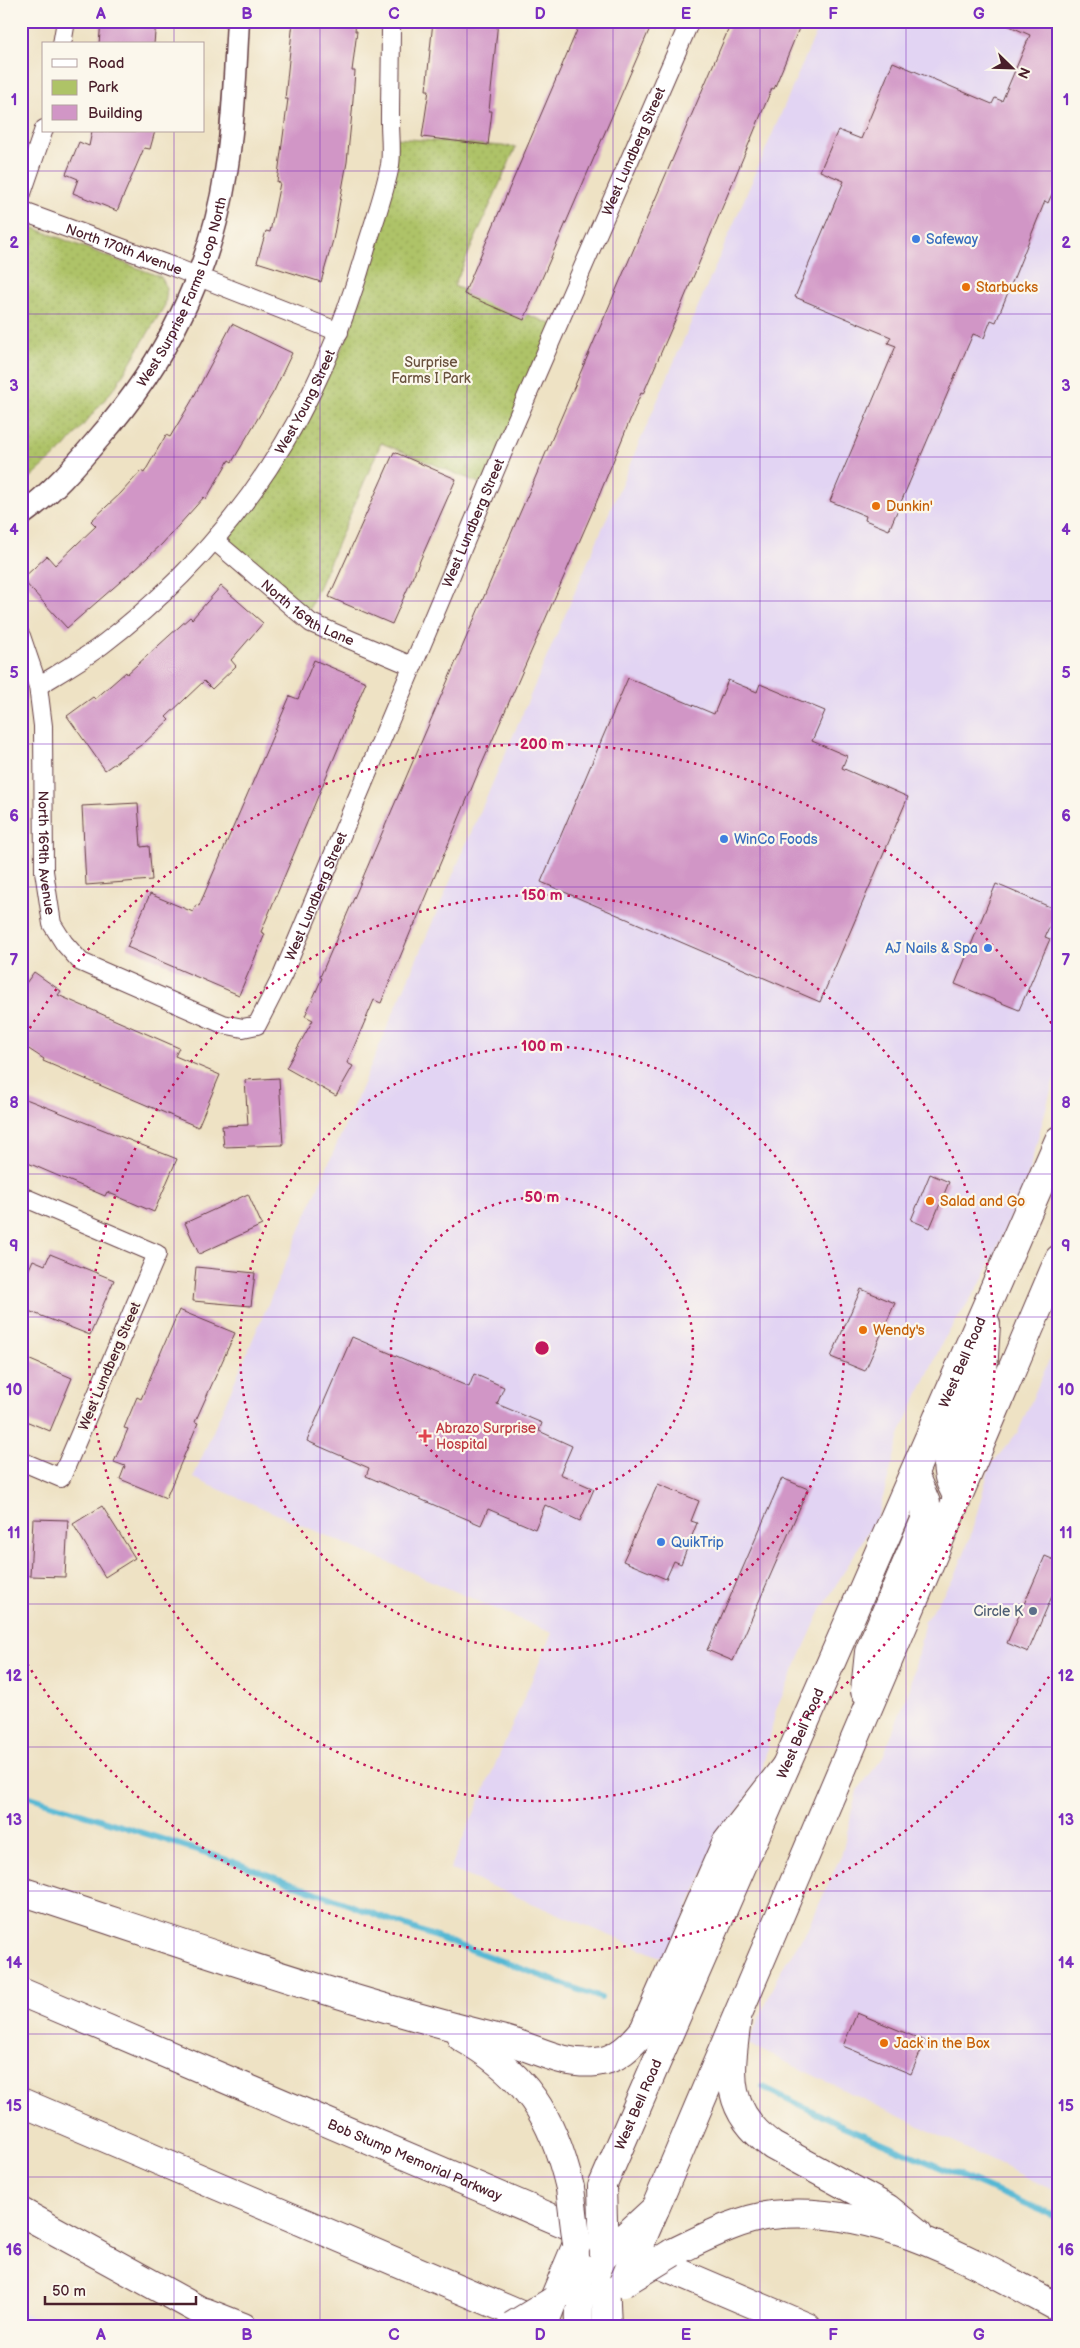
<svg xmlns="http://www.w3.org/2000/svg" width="1080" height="2348" font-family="'Balsamiq Sans',sans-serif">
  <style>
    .built { fill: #e2d4f3 }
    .green { fill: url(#green-dots); stroke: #7c7149 }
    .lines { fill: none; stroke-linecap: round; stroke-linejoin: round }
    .stream { stroke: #55b8d4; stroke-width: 6 }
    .building { fill: #d196c6 }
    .minor-casing { stroke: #633c42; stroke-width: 20 }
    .tertiary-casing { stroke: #633c42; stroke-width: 25 }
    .primary-casing { stroke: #633c42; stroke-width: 30 }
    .motorway-casing { stroke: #633c42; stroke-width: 30 }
    .minor { stroke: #fff; stroke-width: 18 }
    .tertiary { stroke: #fff; stroke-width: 22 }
    .primary { stroke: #fff; stroke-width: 28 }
    .motorway { stroke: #fff; stroke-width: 28 }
    .primary-bridge-casing { stroke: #633c42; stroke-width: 30; stroke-linecap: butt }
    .motorway-bridge-casing { stroke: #633c42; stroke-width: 30; stroke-linecap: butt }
    .primary-bridge { stroke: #fff; stroke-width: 28 }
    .motorway-bridge { stroke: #fff; stroke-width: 28 }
    .grid { fill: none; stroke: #7b2cbf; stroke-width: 1; stroke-opacity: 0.55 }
    .ring { fill: none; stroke: #c2185b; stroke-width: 2.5; stroke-dasharray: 2.5 5 }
    .shop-dot { fill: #3f7fe0; stroke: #fbf7ec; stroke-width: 2 }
    .food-dot { fill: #e8710a; stroke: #fbf7ec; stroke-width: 2 }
    .health-dot { fill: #e0444e; stroke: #fbf7ec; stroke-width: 2 }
    .service-dot { fill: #5c6f8a; stroke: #fbf7ec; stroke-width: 2 }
    .labels { text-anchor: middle; stroke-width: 4.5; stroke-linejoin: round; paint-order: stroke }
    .street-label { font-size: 14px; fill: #4a1f2b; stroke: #fbf7ec }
    .shop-label { font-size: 14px; fill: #366cbe; stroke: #fbf7ec; text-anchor: start }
    .food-label { font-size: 14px; fill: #c56008; stroke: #fbf7ec; text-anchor: start }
    .park-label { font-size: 14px; fill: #68503d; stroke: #fbf7ec }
    .health-label { font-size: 14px; fill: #be3a42; stroke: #fbf7ec; text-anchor: start }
    .service-label { font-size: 14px; fill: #4e5e75; stroke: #fbf7ec; text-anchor: end }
    .centre { fill: #c2185b; stroke: #fbf7ec; stroke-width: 2.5 }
    .ring-label { font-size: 15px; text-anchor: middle; font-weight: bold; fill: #c2185b; stroke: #fbf7ec; stroke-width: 4.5; stroke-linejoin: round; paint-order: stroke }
    .neatline { fill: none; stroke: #7b2cbf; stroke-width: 2 }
    .grid-label { font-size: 16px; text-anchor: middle; font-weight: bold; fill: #7b2cbf }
  </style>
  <defs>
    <pattern id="green-dots" width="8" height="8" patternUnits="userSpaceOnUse" patternTransform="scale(1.25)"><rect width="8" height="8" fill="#aec367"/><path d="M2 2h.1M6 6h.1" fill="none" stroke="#97a75a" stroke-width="1.8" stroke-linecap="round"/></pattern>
  </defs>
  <rect width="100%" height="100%" fill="#fbf7ec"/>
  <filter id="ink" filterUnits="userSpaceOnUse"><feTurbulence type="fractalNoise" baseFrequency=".02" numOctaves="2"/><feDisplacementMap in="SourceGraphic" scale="10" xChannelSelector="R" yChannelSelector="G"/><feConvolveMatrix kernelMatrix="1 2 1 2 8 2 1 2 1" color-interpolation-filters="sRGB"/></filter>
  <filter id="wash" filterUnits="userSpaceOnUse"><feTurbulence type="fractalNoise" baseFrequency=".0096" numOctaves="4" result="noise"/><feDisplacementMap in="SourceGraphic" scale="20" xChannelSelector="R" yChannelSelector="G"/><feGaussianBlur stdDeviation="1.12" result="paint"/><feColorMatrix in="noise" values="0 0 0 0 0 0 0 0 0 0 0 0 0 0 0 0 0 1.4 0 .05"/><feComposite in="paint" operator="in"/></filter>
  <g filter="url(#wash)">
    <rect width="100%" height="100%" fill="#eee2c4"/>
    <g class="built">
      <polygon points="821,21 1059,21 1059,1070 1053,1083 1026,1182 984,1278 943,1341 901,1432 878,1515 820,1612 776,1710 761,1775 717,1843 666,1959 450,1869 552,1633 193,1478"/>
      <polygon points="1059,1337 1059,2193 748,2044 779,1973 809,1927 842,1853 857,1791 882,1759 910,1688 925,1621 955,1576 970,1538 990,1466 1018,1432"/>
      <polygon points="21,2311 52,2327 21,2327"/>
    </g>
    <g class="green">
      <polygon points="395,138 516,147 454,286 554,325 484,485 381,443 308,612 228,539 294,443 348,336 371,266 382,219"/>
      <polygon points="21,223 161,277 167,288 165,305 116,386 65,447 21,486"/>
    </g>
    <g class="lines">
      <g class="stream">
        <polyline points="21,1794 231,1861 601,1998"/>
        <polyline points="763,2087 843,2126 1059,2218"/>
      </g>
    </g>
    <g id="blocks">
      <g class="building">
        <polygon points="101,21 156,21 154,44 99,44"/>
        <polygon points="293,21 356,21 355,31 357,31 352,71 355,71 352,113 347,162 333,240 321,282 257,262 266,231 270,232 280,183 277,182 288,99 285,99"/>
        <polygon points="433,21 498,21 489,111 492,111 488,145 422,137 429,90 426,90"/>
        <polygon points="581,21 653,21 524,320 464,294"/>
        <polygon points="732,21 802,21 774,89 772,88 753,134 676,318 643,394 641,393 594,508 478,773 414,926 413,926 381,1003 374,1000 347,1063 353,1066 336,1096 286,1068 313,1020 305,1016 322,978 320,977"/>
        <polygon points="998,21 1059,21 1059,178 1048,203 1045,201 996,322 991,320 984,338 973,334 889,530 865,520 866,516 830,501 896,346 888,343 891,337 795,297 844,181 820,171 838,130 861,139 893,62 992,104 995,98 1002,101 1030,35"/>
        <polygon points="92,131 155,131 150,149 144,148 117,211 73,193 78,179 66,174 79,142 89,146"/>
        <polygon points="232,324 292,353 274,391 232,462 229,460 206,499 204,497 162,544 135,569 67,628 22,579 47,556 55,565 96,526 91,521 121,493 141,471 144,473 166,435 170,437 191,402"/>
        <polygon points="394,452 456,479 392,624 329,597"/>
        <polygon points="221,586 263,623 231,660 236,666 212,689 204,681 166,717 169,720 144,743 105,770 67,716 93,697 95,699 126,672 127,674 190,617 192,619"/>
        <polygon points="314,660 366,682 261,932 265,934 239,995 127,947 150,894 193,912 196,905 199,906 290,696 298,699"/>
        <polygon points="628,678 714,714 728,680 757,692 760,684 825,711 812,741 847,756 842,768 908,797 820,1002 541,882"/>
        <polygon points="138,803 141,847 149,846 152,880 86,885 82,806"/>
        <polygon points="996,884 1057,910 1045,937 1050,939 1019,1010 955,984"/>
        <polygon points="34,972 61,991 58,995 179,1048 175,1056 220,1075 198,1127 43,1061 44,1059 21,1044 21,990"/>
        <polygon points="279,1078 283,1145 224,1147 222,1126 248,1125 245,1080"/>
        <polygon points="21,1097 177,1159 154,1212 107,1192 105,1196 21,1160"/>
        <polygon points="930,1174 949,1182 930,1228 911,1220"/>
        <polygon points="248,1194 262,1225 199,1254 185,1223"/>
        <polygon points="50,1254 114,1280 90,1335 21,1308 21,1287 33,1260 45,1265"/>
        <polygon points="196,1267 255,1273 251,1306 193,1301"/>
        <polygon points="861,1289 895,1303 865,1371 831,1357"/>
        <polygon points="179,1310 235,1333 195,1422 198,1423 166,1498 120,1479 125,1466 114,1462 128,1429 124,1428 137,1397 141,1399"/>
        <polygon points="352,1337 469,1387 474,1374 504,1387 497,1404 542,1423 539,1431 572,1446 560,1474 594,1489 580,1521 545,1505 535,1529 488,1509 481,1525 366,1476 369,1468 307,1441"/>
        <polygon points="21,1356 72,1378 50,1431 21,1419"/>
        <polygon points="782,1478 808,1489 733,1661 707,1650"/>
        <polygon points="658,1484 699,1501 691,1521 697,1523 681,1564 674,1561 666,1579 623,1561"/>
        <polygon points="102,1506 135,1558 105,1577 73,1524"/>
        <polygon points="33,1519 68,1520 65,1577 30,1576"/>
        <polygon points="1045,1556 1059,1562 1059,1580 1028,1652 1007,1643"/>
        <polygon points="857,2013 925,2041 911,2074 843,2046"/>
      </g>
    </g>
  </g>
  <g filter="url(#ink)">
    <use href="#blocks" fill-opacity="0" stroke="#633c42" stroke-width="1"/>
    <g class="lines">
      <g class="minor-casing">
        <g id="minor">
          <polyline points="62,44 66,21"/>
          <polyline points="21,196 44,129"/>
          <path id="s1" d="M21 211 171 266 339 332"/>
          <path id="s2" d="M215 541 311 623 412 666"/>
          <path id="s3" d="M21 636 38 686 43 726 44 871 52 924 64 943 81 962 223 1024 243 1028 257 1025 283 974 510 435 690 21"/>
          <path id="s4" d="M38 686C59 673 82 660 102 645 239 541 321 410 367 245 375 219 385 192 390 165 392 151 390 135 390 121 390 88 391 54 391 21"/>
          <polyline points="21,1196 157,1254 61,1478 21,1461"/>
        </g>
      </g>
      <g class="tertiary-casing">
        <g id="tertiary">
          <path id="s5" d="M21 515C51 494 76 465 99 438 165 363 211 271 226 172 234 122 235 71 238 21"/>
        </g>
      </g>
      <g class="primary-casing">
        <g id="primary">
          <path d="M957 1495C949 1482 947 1473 947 1458L983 1372 986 1324"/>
          <polyline points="865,1691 869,1652 925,1520 926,1503 914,1474"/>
          <path id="s6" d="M602 2187 1059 1140"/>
          <polyline points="655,2209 1059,1259"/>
          <polyline points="553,2301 577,2244"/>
        </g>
      </g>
      <g class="motorway-casing">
        <g id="motorway">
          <path d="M21 1891C181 1943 341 2000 505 2040 535 2048 563 2066 596 2062 617 2060 631 2046 644 2030L726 1843 785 1767"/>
          <path id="s7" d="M21 1992 594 2236"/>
          <path d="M737 2019C730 2074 723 2110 773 2146L887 2208 918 2233"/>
          <path d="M461 2037C526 2074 553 2116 570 2188"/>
          <polyline points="21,2102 544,2325"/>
          <polyline points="21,2212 199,2310 221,2327"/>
          <polyline points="577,2244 579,2327"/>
          <path d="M672 2253C704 2238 736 2220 771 2215 874 2203 972 2261 1059 2308"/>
          <polyline points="638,2255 807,2327"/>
          <polyline points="604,2256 607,2327"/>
          <polyline points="205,2312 243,2327"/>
        </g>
      </g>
      <use href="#minor" class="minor"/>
      <use href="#tertiary" class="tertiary"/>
      <use href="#primary" class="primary"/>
      <use href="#motorway" class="motorway"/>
      <g class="primary-bridge-casing">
        <g id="primary-bridge">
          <polyline points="623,2283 655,2209"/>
          <polyline points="543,2327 553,2301"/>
        </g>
      </g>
      <g class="motorway-bridge-casing">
        <g id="motorway-bridge">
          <polyline points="602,2187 604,2256"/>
          <polyline points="570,2188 577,2244"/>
          <polyline points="604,2256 655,2209"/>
          <polyline points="623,2283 672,2253"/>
          <polyline points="512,2326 553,2301"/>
        </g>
      </g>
      <use href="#primary-bridge" class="primary-bridge"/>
      <use href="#motorway-bridge" class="motorway-bridge"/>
    </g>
  </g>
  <path class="grid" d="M174 21V44M320 21V2327M467 21V2327M613 21V2327M760 21V2327M906 21V2327M174 131V2327M21 171H1059M21 314H1059M21 457H1059M21 601H1059M21 744H1059M21 887H1059M21 1031H1059M21 1174H1059M21 1317H1059M21 1461H1059M21 1604H1059M21 1747H1059M21 1891H1059M21 2034H1059M21 2177H1059"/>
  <g class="ring">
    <circle cx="542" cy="1348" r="151"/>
    <circle cx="542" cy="1348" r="302"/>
    <circle cx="542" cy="1348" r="453"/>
    <path d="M1057 1664A604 604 0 0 1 22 1655M22 1041A604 604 0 0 1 1057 1032"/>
  </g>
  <g class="shop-dot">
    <circle cx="916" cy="239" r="5"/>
    <circle cx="724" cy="839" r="5"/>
    <circle cx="988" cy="948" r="5"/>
    <circle cx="661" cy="1542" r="5"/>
  </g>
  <g class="food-dot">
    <circle cx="966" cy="287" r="5"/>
    <circle cx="876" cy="506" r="5"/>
    <circle cx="930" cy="1201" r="5"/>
    <circle cx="863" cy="1330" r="5"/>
    <circle cx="884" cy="2043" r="5"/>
  </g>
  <path class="health-dot" d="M422.5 1428.5h5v5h5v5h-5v5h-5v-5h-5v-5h5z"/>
  <circle class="service-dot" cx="1033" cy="1611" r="5"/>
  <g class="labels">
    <g class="street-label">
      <text dy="5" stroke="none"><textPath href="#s3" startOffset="1481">West Lundberg Street</textPath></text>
      <text dy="5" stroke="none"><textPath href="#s1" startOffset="110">North 170th Avenue</textPath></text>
      <text dy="5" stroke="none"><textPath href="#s5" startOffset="280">West Surprise Farms Loop North</textPath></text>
      <text dy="5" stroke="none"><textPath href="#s4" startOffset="396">West Young Street</textPath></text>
      <text dy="5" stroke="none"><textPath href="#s3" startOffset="1076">West Lundberg Street</textPath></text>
      <text dy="5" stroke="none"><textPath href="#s2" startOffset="118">North 169th Lane</textPath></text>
      <text dy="5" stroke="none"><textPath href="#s3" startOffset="220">North 169th Avenue</textPath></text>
      <text dy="5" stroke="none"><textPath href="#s3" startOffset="671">West Lundberg Street</textPath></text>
      <text dy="5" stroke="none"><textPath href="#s6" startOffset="900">West Bell Road</textPath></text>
      <text transform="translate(109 1366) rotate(-67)" y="5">West Lundberg Street</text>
      <text dy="5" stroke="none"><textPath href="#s6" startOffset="495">West Bell Road</textPath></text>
      <text dy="5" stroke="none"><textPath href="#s6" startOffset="90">West Bell Road</textPath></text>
      <text dy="5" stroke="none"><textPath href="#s7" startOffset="428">Bob Stump Memorial Parkway</textPath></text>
    </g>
    <g class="shop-label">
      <text x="926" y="244">Safeway</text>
      <text x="734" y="844">WinCo Foods</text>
      <text x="978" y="953" text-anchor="end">AJ Nails &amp; Spa</text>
      <text x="671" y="1547">QuikTrip</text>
    </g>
    <g class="food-label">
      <text x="976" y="292">Starbucks</text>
      <text x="886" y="511">Dunkin'</text>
      <text x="940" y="1206">Salad and Go</text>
      <text x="873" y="1335">Wendy's</text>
      <text x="894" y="2048">Jack in the Box</text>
    </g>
    <g class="park-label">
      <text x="431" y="367">Surprise<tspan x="431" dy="16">Farms I Park</tspan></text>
    </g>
    <g class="health-label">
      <text x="436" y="1433">Abrazo Surprise<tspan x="436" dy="16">Hospital</tspan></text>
    </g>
    <g class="service-label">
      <text x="1023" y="1616">Circle K</text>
    </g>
  </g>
  <circle cx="542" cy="1348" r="8" class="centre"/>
  <g class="ring-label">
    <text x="542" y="749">200 m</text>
    <text x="542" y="900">150 m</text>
    <text x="542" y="1051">100 m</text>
    <text x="542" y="1202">50 m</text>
  </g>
  <rect width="1080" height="2348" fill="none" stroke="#fbf7ec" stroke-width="55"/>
  <rect x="42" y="42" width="162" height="90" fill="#fbf7ec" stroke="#b4a19f"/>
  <rect x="52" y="59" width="25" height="8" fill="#ffffff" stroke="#b4a19f"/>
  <text x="88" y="68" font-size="15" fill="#4a1f2b">Road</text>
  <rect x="52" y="80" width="25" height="15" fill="#aec367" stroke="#b4a19f"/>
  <text x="88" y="92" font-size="15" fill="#4a1f2b">Park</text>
  <rect x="52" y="105" width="25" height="15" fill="#d196c6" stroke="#b4a19f"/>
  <text x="88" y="118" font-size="15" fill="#4a1f2b">Building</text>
  <g transform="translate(1012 68) rotate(113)" stroke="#fbf7ec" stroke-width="4" paint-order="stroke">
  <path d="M0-4L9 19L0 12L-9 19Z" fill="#4a1f2b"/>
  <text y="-8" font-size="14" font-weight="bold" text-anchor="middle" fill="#4a1f2b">N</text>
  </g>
  <path d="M45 2296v8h151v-8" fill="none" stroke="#4a1f2b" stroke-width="2.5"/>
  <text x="52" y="2296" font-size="15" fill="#4a1f2b" stroke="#fbf7ec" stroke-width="4" paint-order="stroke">50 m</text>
  <rect x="28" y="28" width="1024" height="2292" class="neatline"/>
  <g class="grid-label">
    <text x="101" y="19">A</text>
    <text x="247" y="19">B</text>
    <text x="394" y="19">C</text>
    <text x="540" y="19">D</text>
    <text x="686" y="19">E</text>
    <text x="833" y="19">F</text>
    <text x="979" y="19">G</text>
    <text x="14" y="105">1</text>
    <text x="1066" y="105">1</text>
    <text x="14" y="248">2</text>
    <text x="1066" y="248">2</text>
    <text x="14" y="391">3</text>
    <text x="1066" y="391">3</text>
    <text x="14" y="535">4</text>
    <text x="1066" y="535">4</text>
    <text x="14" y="678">5</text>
    <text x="1066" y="678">5</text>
    <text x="14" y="821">6</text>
    <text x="1066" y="821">6</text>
    <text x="14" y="965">7</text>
    <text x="1066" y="965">7</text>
    <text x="14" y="1108">8</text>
    <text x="1066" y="1108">8</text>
    <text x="14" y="1251">9</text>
    <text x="1066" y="1251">9</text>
    <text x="14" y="1395">10</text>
    <text x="1066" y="1395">10</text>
    <text x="14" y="1538">11</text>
    <text x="1066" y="1538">11</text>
    <text x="14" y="1681">12</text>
    <text x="1066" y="1681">12</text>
    <text x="14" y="1825">13</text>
    <text x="1066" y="1825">13</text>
    <text x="14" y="1968">14</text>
    <text x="1066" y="1968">14</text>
    <text x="14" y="2111">15</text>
    <text x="1066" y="2111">15</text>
    <text x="14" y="2255">16</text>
    <text x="1066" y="2255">16</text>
    <text x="101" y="2340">A</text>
    <text x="247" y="2340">B</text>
    <text x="394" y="2340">C</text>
    <text x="540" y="2340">D</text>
    <text x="686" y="2340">E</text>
    <text x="833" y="2340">F</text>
    <text x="979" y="2340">G</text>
  </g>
</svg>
